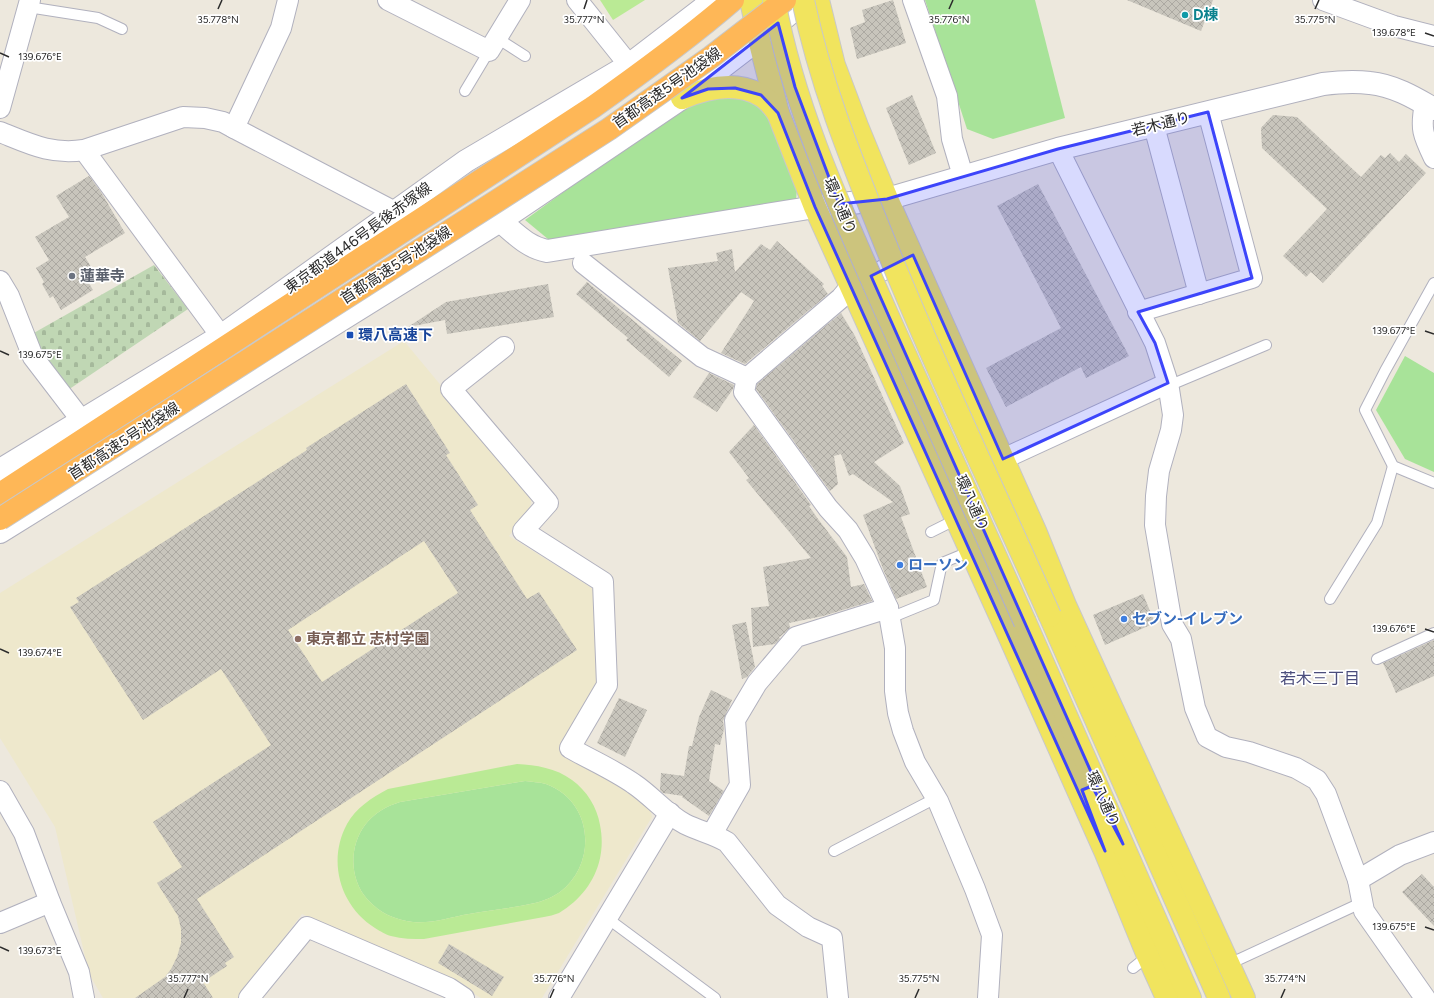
<svg xmlns="http://www.w3.org/2000/svg" width="1434" height="998" font-family="Figtree,'Noto Sans JP',sans-serif">
  <style>
    .education { fill: #eee8cc }
    .cemetery { fill: url(#cemetery-stones) }
    .park { fill: #a8e399 }
    .pitch { fill: #baea95; fill-rule: evenodd }
    .building { fill: url(#building-cross-hatch); fill-rule: evenodd }
    .lines { fill: none; stroke-linecap: round; stroke-linejoin: round }
    .lane-casing { stroke: #b1b1be; stroke-width: 12 }
    .street-casing { stroke: #b1b1be; stroke-width: 22 }
    .secondary-casing { stroke: #b1b1be; stroke-width: 24 }
    .primary-casing { stroke: #c8c8c8; stroke-width: 24 }
    .highway-casing { stroke: #c8c8c8; stroke-width: 24 }
    .lane { stroke: #fff; stroke-width: 10 }
    .street { stroke: #fff; stroke-width: 20 }
    .secondary { stroke: #fff; stroke-width: 22 }
    .primary { stroke: #f1e45e; stroke-width: 22 }
    .highway { stroke: #feb757; stroke-width: 22 }
    .primary-bridge-casing { stroke: #c8c8c8; stroke-width: 24; stroke-linecap: butt }
    .highway-bridge-casing { stroke: #c8c8c8; stroke-width: 24; stroke-linecap: butt }
    .primary-bridge { stroke: #f1e45e; stroke-width: 22 }
    .highway-bridge { stroke: #feb757; stroke-width: 22 }
    .marked { fill: #3d45fa; fill-opacity: 0.2; stroke: #3d45fa; stroke-width: 3; stroke-linejoin: round }
    .ticks { fill: none; stroke: #2b2b2b; stroke-width: 1.5 }
    .culture-dot { fill: #0f9aa8; stroke: #fff; stroke-width: 1.5 }
    .worship-dot { fill: #6b7280; stroke: #fff; stroke-width: 1.5 }
    .transit-dot { fill: #1a4fb4; stroke: #fff; stroke-width: 1.5 }
    .shop-dot { fill: #3f7fe0; stroke: #fff; stroke-width: 1.5 }
    .education-dot { fill: #8d6e63; stroke: #fff; stroke-width: 1.5 }
    .labels { text-anchor: middle; stroke-width: 3.5; stroke-linejoin: round; paint-order: stroke }
    .culture-label { font-size: 15px; font-weight: bold; fill: #0d838f; stroke: #fff; text-anchor: start }
    .street-label { font-size: 15px; fill: #2b2b2b; stroke: #fff }
    .worship-label { font-size: 15px; font-weight: bold; fill: #5b616d; stroke: #fff; text-anchor: start }
    .transit-label { font-size: 15px; font-weight: bold; fill: #164399; stroke: #fff; text-anchor: start }
    .shop-label { font-size: 15px; font-weight: bold; fill: #366cbe; stroke: #fff; text-anchor: start }
    .education-label { font-size: 15px; font-weight: bold; fill: #785e54; stroke: #fff; text-anchor: start }
    .neighbourhood-label { font-size: 16px; fill: #4b4d7c; stroke: #fff }
    .ticks-label { font-size: 10px; text-anchor: middle; fill: #2b2b2b; stroke: #fff; stroke-width: 3.5; stroke-linejoin: round; paint-order: stroke }
  </style>
  <defs>
    <pattern id="cemetery-stones" width="16" height="16" patternUnits="userSpaceOnUse"><rect width="16" height="16" fill="#c0d7b4"/><path d="M2 7V4a2 2 0 0 1 4 0v3zM10 15v-3a2 2 0 0 1 4 0v3z" fill="#a5b99b"/></pattern>
    <pattern id="building-cross-hatch" width="8" height="8" patternUnits="userSpaceOnUse"><rect width="8" height="8" fill="#c8c5bc"/><path d="M0 0l8 8M0 8l8-8" fill="none" stroke="#aca9a2"/></pattern>
  </defs>
  <rect width="100%" height="100%" fill="#ede8dd"/>
  <polygon class="education" points="404,341 532,495 530,509 509,536 595,590 596,685 561,746 562,756 607,779 650,808 652,817 542,998 481,998 456,983 302,914 238,998 103,998 89,974 55,827 0,738 0,593"/>
  <polygon class="cemetery" points="154,265 188,309 68,390 38,354 32,334"/>
  <g class="park">
    <polygon points="925,0 1035,0 1065,118 993,139 967,129"/>
    <polygon points="727,91 765,106 797,187 796,201 554,244 525,220 687,102"/>
    <polygon points="1405,356 1434,373 1434,472 1405,459 1376,410"/>
    <path d="M525 781C532 782 539 782 546 784 593 801 598 863 560 892 553 897 543 901 535 903 513 908 491 910 469 914 451 917 431 924 413 922 395 920 380 913 368 900 349 880 349 846 365 825 374 813 387 806 400 802Z"/>
  </g>
  <g class="pitch">
    <polygon points="600,0 645,0 613,20"/>
    <path d="M517 764C536 765 556 768 572 780 587 791 597 807 600 825 606 855 596 882 574 902 569 906 564 910 559 913 554 915 549 916 544 917L424 939C413 939 402 939 391 936 386 935 380 931 375 928 340 906 327 861 347 824 356 808 371 798 388 789ZM525 781C532 782 539 782 546 784 593 801 598 863 560 892 553 897 543 901 535 903 513 908 491 910 469 914 451 917 431 924 413 922 395 920 380 913 368 900 349 880 349 846 365 825 374 813 387 806 400 802Z"/>
  </g>
  <g class="building">
    <polygon points="893,0 906,43 857,59 850,28 865,22 862,10"/>
    <polygon points="1127,0 1213,0 1201,31"/>
    <polygon points="912,95 936,153 909,165 886,108"/>
    <polygon points="1273,115 1297,117 1361,177 1381,155 1385,158 1390,153 1399,162 1406,154 1426,173 1323,283 1311,272 1306,277 1283,256 1327,209 1262,148 1261,128"/>
    <polygon points="89,176 101,192 125,233 85,257 96,275 87,280 93,290 61,310 53,296 50,298 42,284 44,282 36,268 49,260 35,237 69,217 56,196"/>
    <polygon points="1038,184 1129,356 1086,378 1081,367 1006,407 986,368 1061,328 997,206"/>
    <polygon points="777,241 824,284 822,286 828,294 745,364 721,353 754,301 741,292 700,341 678,323 668,268 718,261 716,253 732,249 735,272 761,244 770,250"/>
    <polygon points="587,282 682,361 669,377 626,340 628,338 576,294"/>
    <polygon points="548,284 554,317 447,334 445,320 408,327 446,302"/>
    <polygon points="841,313 855,336 904,443 874,462 900,486 910,514 901,517 927,587 896,599 883,569 863,515 893,502 853,474 849,476 841,454 834,456 838,484 830,491 756,389 757,384"/>
    <polygon points="709,373 734,385 733,389 717,412 693,397"/>
    <path d="M406 384 450 453 446 455 478 505 470 510 527 599 539 592 577 650 197 899 234 957 225 963 227 966 203 982 213 998H135L165 977 171 969 177 957 181 943V929L178 916 157 883 182 867 153 822 271 745 221 669 143 720 70 607 79 602 76 598 307 450 306 448ZM424 541 458 593 322 682 288 630Z"/>
    <polygon points="754,425 811,505 809,506 818,519 847,557 851,587 864,584 872,601 823,616 789,623 790,628 781,636 779,637 780,639 775,644 753,647 751,608 769,606 763,567 811,558 746,480 749,478 729,452"/>
    <polygon points="1143,594 1155,623 1105,645 1093,615"/>
    <polygon points="746,622 755,667 747,677 742,679 732,625"/>
    <polygon points="1434,640 1434,676 1396,693 1383,663"/>
    <polygon points="711,690 732,700 723,721 724,729 720,745 715,744 709,781 724,791 709,816 682,797 683,796 663,793 660,790 661,773 684,776 689,746 692,746 699,717"/>
    <polygon points="619,698 647,710 625,757 597,743"/>
    <polygon points="1422,874 1434,887 1434,926 1402,892"/>
    <polygon points="449,944 504,977 492,996 438,963"/>
  </g>
  <g class="lines">
    <g class="lane-casing">
      <g id="lane">
        <polyline points="28,7 98,18 122,29"/>
        <polyline points="497,38 525,56"/>
        <polyline points="465,91 489,51"/>
        <polyline points="1434,283 1385,371 1365,410 1393,466 1434,483"/>
        <polyline points="1168,386 1266,345"/>
        <polyline points="931,532 957,519"/>
        <polyline points="1330,599 1377,523 1393,466"/>
        <polyline points="890,618 934,600 942,563 971,551"/>
        <polyline points="1377,659 1434,633"/>
        <polyline points="834,851 936,798"/>
        <polyline points="607,918 715,998"/>
        <polyline points="1229,964 1361,903"/>
        <polyline points="1133,968 1148,956"/>
      </g>
    </g>
    <g class="street-casing">
      <g id="street">
        <polyline points="388,0 489,51 520,0"/>
        <polyline points="577,0 629,65"/>
        <polyline points="913,0 947,96 952,139 963,176"/>
        <polyline points="1323,0 1394,26 1434,36"/>
        <path d="M1425 104C1420 129 1423 135 1434 158"/>
        <polyline points="0,108 30,0"/>
        <polyline points="1154,126 1199,294"/>
        <polyline points="234,128 281,28 288,0"/>
        <path d="M0 132C30 144 51 155 84 150L183 117 205 118 223 122 234 128 395 212"/>
        <polyline points="1058,149 1155,343 1168,383 1173,415 1171,430 1159,471 1156,496 1155,525 1172,624 1181,639 1195,708 1207,737 1226,747 1249,752 1296,768 1317,780 1326,794 1358,880 1364,911 1425,998"/>
        <polyline points="84,150 221,336"/>
        <polyline points="583,263 702,357 747,378 841,298 851,286 908,258"/>
        <polyline points="0,281 9,296 33,357 82,421"/>
        <polyline points="1138,312 1252,278 1208,112"/>
        <path d="M504 347 451 389 548 503 523 531 603 582 607 685 570 748C591 760 614 770 634 784 652 796 666 814 685 824 699 831 714 834 727 842L777 905 808 927 832 938 838 998"/>
        <polyline points="747,378 744,392 828,508 848,530 865,558 888,608 895,648 895,691 898,713 903,731 915,762 938,801 975,889 992,935 988,998"/>
        <polyline points="1003,459 1168,383"/>
        <polyline points="0,791 24,833 50,902 79,972 84,998"/>
        <polyline points="712,834 740,785 735,720 757,683 796,637 888,608"/>
        <polyline points="1358,880 1400,855 1434,842"/>
        <polyline points="0,923 50,902"/>
        <polyline points="249,998 307,927 449,988 464,998"/>
        <polyline points="559,998 670,813"/>
      </g>
    </g>
    <g class="secondary-casing">
      <g id="secondary">
        <path d="M500 221C516 234 527 247 547 251L815 207 887 199 1058 149 1323 84C1339 82 1354 81 1370 83 1393 85 1415 98 1434 109"/>
        <polyline points="0,470 221,336 466,161 629,65 702,9 711,0"/>
        <polyline points="0,532 500,221 682,98 759,39 806,0"/>
      </g>
    </g>
    <g class="primary-casing">
      <g id="primary">
        <polyline points="751,0 759,39 778,113 815,207 1007,631 1105,851 1148,956 1167,998"/>
        <polyline points="818,0 834,65 857,126 887,199 1036,533 1065,605 1244,998"/>
        <path d="M682 98C706 88 736 81 760 95 768 99 773 106 778 113"/>
        <polyline points="1050,616 1219,998"/>
        <polyline points="1025,622 1190,998"/>
      </g>
    </g>
    <g class="highway-casing">
      <path id="highway" d="M0 494 593 107C641 73 688 39 733 0"/>
    </g>
    <use href="#lane" class="lane"/>
    <use href="#street" class="street"/>
    <use href="#secondary" class="secondary"/>
    <use href="#primary" class="primary"/>
    <use href="#highway" class="highway"/>
    <g class="primary-bridge-casing">
      <g id="primary-bridge">
        <path d="M774 0C794 110 842 212 887 314 933 416 979 519 1025 622"/>
        <path d="M803 0C820 82 849 154 880 231 932 361 993 488 1050 616"/>
      </g>
    </g>
    <g class="highway-bridge-casing">
      <polyline id="highway-bridge" points="0,519 609,129 711,57 785,0"/>
    </g>
    <use href="#primary-bridge" class="primary-bridge"/>
    <use href="#highway-bridge" class="highway-bridge"/>
  </g>
  <path class="marked" d="M778 23 795 87 839 204 887 199 1058 149 1208 112 1252 278 1138 312 1155 343 1168 383 1003 459 913 255 871 276 1123 844 1092 786 1082 790 1105 851 815 207 778 113 761 95 735 88 708 89 682 98Z"/>
  <path class="ticks" d="M218 9 222 0M584 9 587 0M949 9 953 0M1315 9 1319 0M1425 33 1434 36M0 53 9 57M1425 331 1434 334M0 351 9 355M1425 629 1434 632M0 649 9 653M1425 927 1434 930M0 947 9 951M184 998 188 989M550 998 554 989M915 998 919 989M1281 998 1285 989"/>
  <circle class="culture-dot" cx="1185" cy="15" r="4"/>
  <circle class="worship-dot" cx="72" cy="276" r="4"/>
  <rect class="transit-dot" x="346" y="331" width="8" height="8" rx="2"/>
  <g class="shop-dot">
    <circle cx="900" cy="565" r="4"/>
    <circle cx="1124" cy="619" r="4"/>
  </g>
  <circle class="education-dot" cx="298" cy="639" r="4"/>
  <g class="labels">
    <g class="culture-label">
      <text x="1193" y="20">D棟</text>
    </g>
    <g class="street-label">
      <text transform="translate(667 88) rotate(-35)" y="5">首都高速5号池袋線</text>
      <text transform="translate(1161 124) rotate(-14)" y="5">若木通り</text>
      <text transform="translate(840 206) rotate(67)" y="5">環八通り</text>
      <text transform="translate(358 238) rotate(-36)" y="5">東京都道446号長後赤塚線</text>
      <text transform="translate(396 265) rotate(-33)" y="5">首都高速5号池袋線</text>
      <text transform="translate(124 441) rotate(-33)" y="5">首都高速5号池袋線</text>
      <text transform="translate(972 503) rotate(66)" y="5">環八通り</text>
      <text transform="translate(1103 799) rotate(66)" y="5">環八通り</text>
    </g>
    <g class="worship-label">
      <text x="80" y="281">蓮華寺</text>
    </g>
    <g class="transit-label">
      <text x="358" y="340">環八高速下</text>
    </g>
    <g class="shop-label">
      <text x="908" y="570">ローソン</text>
      <text x="1132" y="624">セブン-イレブン</text>
    </g>
    <g class="education-label">
      <text x="306" y="644">東京都立 志村学園</text>
    </g>
    <g class="neighbourhood-label">
      <text x="1320" y="684">若木三丁目</text>
    </g>
  </g>
  <g class="ticks-label">
    <text x="218" y="23">35.778°N</text>
    <text x="584" y="23">35.777°N</text>
    <text x="949" y="23">35.776°N</text>
    <text x="1315" y="23">35.775°N</text>
    <text x="1394" y="36">139.678°E</text>
    <text x="40" y="60">139.676°E</text>
    <text x="1394" y="334">139.677°E</text>
    <text x="40" y="358">139.675°E</text>
    <text x="1394" y="632">139.676°E</text>
    <text x="40" y="656">139.674°E</text>
    <text x="1394" y="930">139.675°E</text>
    <text x="40" y="954">139.673°E</text>
    <text x="188" y="982">35.777°N</text>
    <text x="554" y="982">35.776°N</text>
    <text x="919" y="982">35.775°N</text>
    <text x="1285" y="982">35.774°N</text>
  </g>
</svg>
